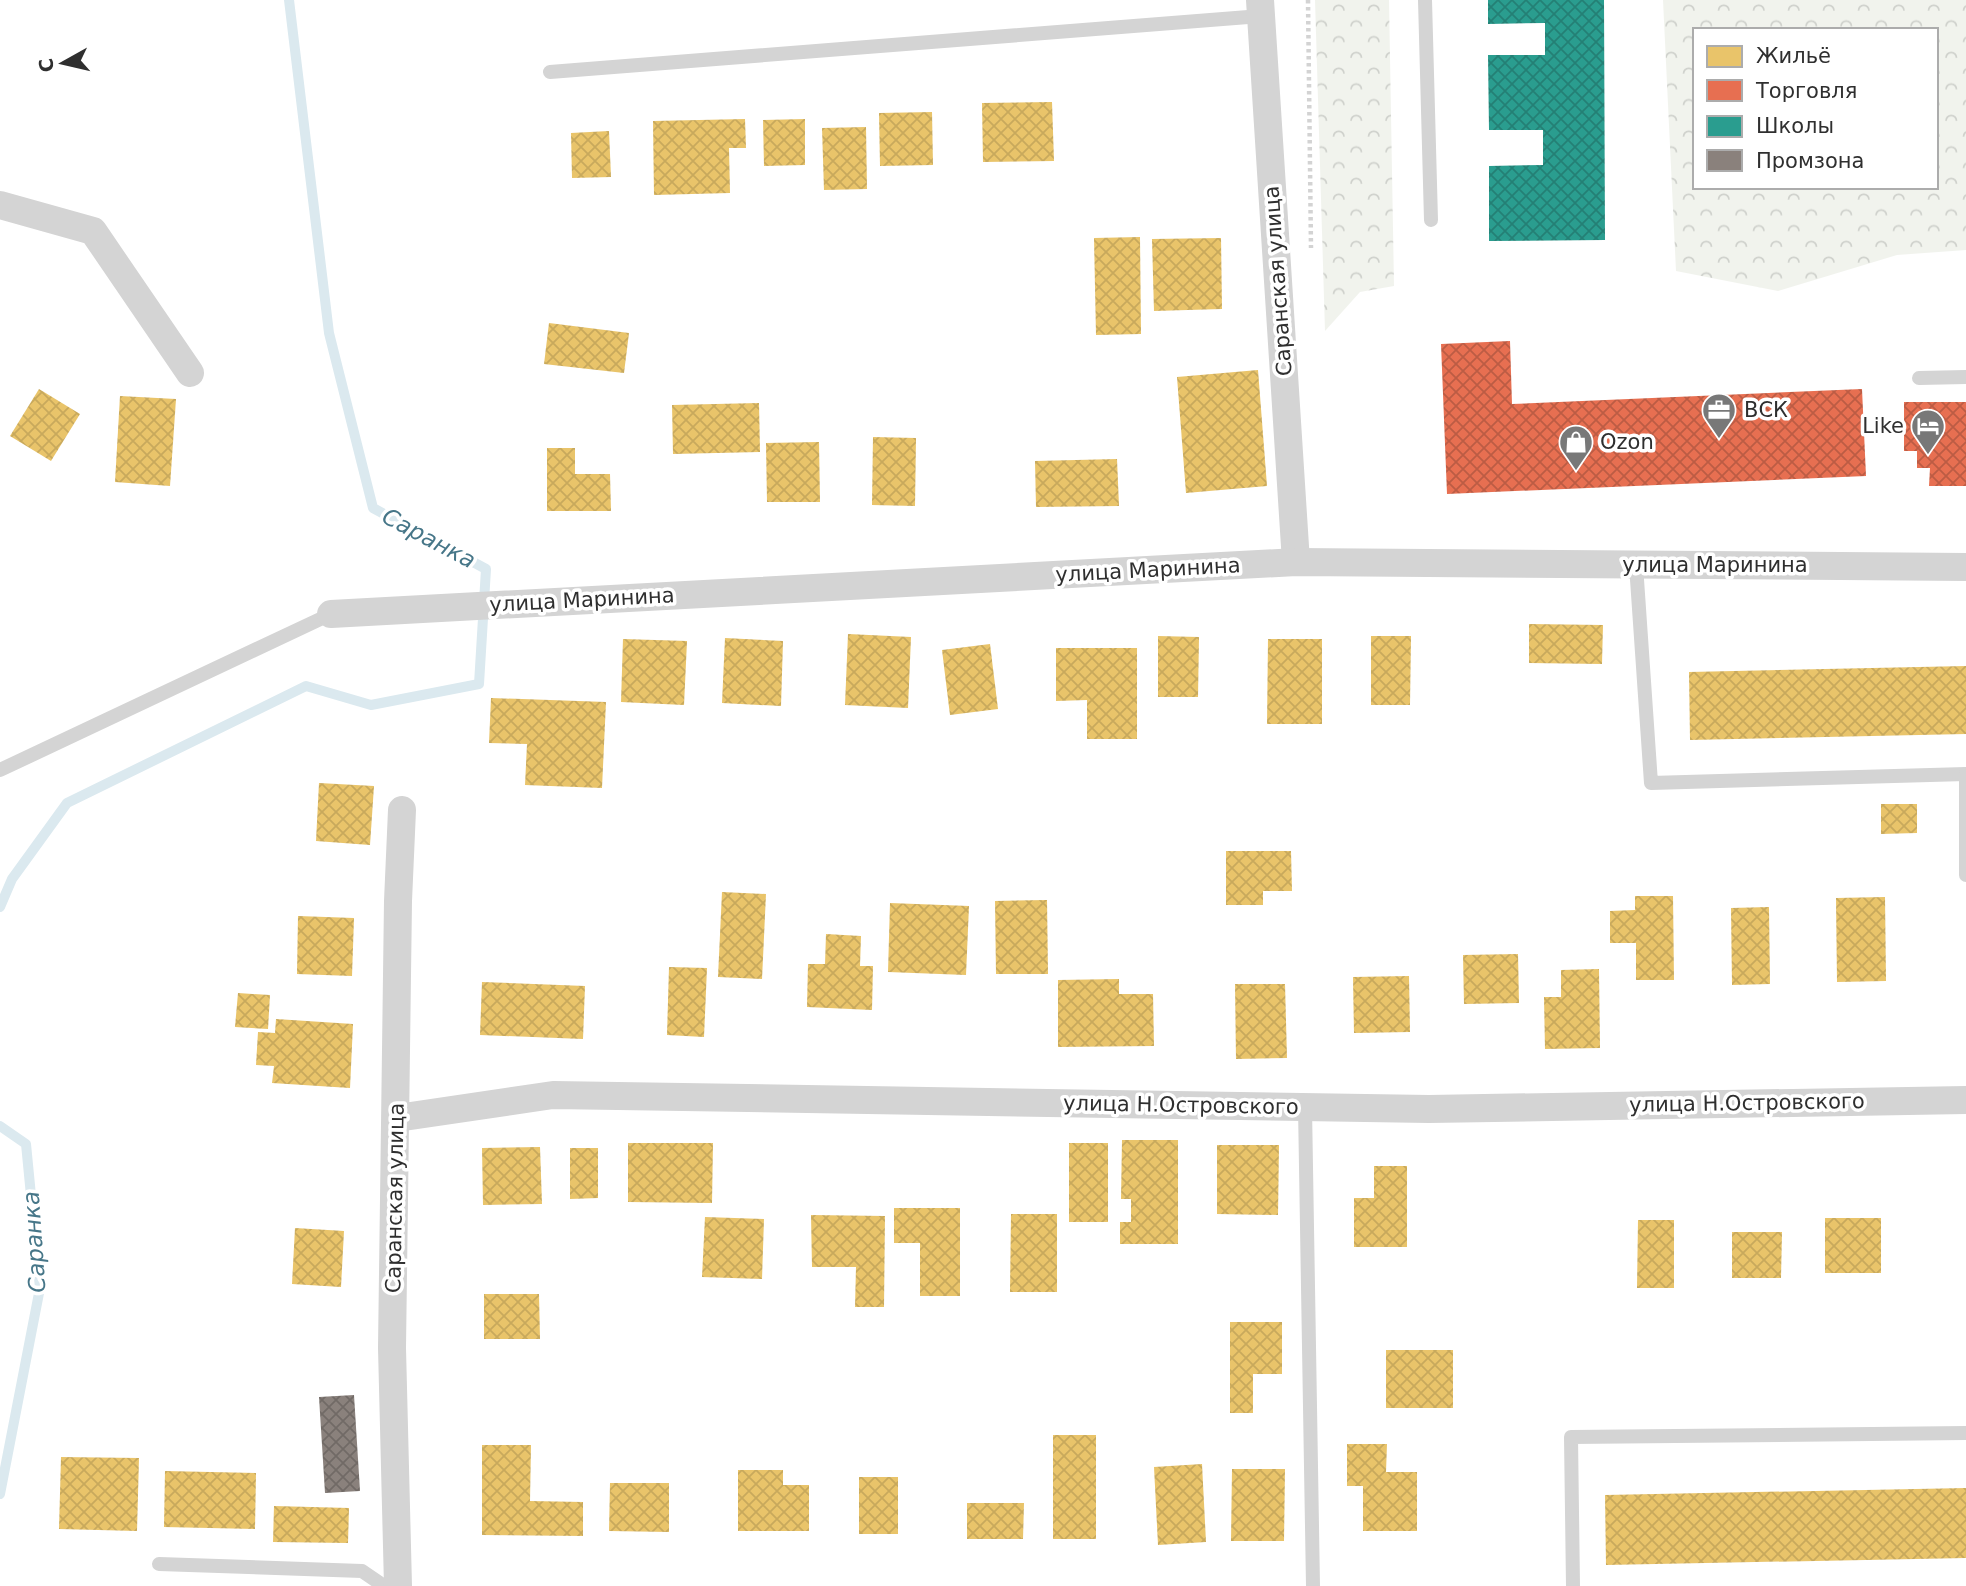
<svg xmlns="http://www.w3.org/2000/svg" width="1966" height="1586" font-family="'DejaVu Sans',sans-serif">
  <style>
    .forest { fill: url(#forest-crowns); fill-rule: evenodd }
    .homes { fill: url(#homes-cross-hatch) }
    .shops { fill: url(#shops-cross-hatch) }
    .schools { fill: url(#schools-cross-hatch) }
    .industry { fill: url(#industry-cross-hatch) }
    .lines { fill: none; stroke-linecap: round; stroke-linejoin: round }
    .stream { stroke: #dbe9ef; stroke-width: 10 }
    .path { stroke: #d3d3d3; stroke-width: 4.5; stroke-dasharray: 3.5 3.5; stroke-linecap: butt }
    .lane { stroke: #d4d4d4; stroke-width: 14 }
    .street { stroke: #d4d4d4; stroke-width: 28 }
    .labels { text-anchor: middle; stroke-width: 7; stroke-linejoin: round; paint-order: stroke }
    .street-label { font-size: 21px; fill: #2f2f2f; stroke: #fff }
    .poi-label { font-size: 21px; fill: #2f2f2f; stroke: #fff; text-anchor: start }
    .water-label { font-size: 23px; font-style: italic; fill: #467688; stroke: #fff }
  </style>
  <defs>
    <pattern id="forest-crowns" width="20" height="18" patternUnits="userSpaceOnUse" patternTransform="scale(1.75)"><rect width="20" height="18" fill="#f1f3ed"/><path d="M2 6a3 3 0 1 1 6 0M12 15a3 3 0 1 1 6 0" fill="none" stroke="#cfd1cc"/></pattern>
    <pattern id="homes-cross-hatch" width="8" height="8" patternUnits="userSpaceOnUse" patternTransform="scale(1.75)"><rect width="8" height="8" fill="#e9c46a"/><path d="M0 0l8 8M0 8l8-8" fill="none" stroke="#c8a95c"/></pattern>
    <pattern id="shops-cross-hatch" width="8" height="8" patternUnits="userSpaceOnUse" patternTransform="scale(1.75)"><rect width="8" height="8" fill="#e76f51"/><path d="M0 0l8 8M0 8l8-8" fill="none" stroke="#bc5c44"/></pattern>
    <pattern id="schools-cross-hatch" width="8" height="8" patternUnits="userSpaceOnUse" patternTransform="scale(1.75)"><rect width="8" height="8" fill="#2a9d8f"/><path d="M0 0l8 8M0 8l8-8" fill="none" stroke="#248075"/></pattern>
    <pattern id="industry-cross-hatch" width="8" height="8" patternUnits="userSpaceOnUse" patternTransform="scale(1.75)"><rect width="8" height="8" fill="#8a817c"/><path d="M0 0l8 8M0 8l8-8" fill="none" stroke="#716a66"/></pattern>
  </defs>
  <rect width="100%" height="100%" fill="#fff"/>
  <g class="forest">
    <polygon points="1315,0 1389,0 1394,286 1360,292 1325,331"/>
    <path d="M1663 0H1966V250L1897 255 1778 291 1676 271ZM1695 30H1936V187H1695Z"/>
  </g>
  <g class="homes">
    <polygon points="1052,102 1054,161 983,162 982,103"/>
    <polygon points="932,112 933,165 880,166 879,113"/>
    <polygon points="745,119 746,148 729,148 730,193 654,195 653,121"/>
    <polygon points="805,119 805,165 764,166 763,120"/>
    <polygon points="866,127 867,189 824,190 822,128"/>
    <polygon points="609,131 611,177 572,178 571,133"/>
    <polygon points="1140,237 1141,334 1096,335 1094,238"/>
    <polygon points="1221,238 1222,309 1154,311 1152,239"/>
    <polygon points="549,323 629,333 624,373 544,364"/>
    <polygon points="1258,370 1267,486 1186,493 1177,377"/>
    <polygon points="39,389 80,414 51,461 10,436"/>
    <polygon points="120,396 176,399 170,486 115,482"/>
    <polygon points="759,403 760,452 673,454 672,405"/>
    <polygon points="873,437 916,438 915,506 872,505"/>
    <polygon points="819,442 820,502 767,502 766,443"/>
    <polygon points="547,448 575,448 575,474 610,474 611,511 547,511"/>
    <polygon points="1117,459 1119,506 1036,507 1035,461"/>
    <polygon points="1529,624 1603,625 1602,664 1529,663"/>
    <polygon points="848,634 911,637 908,708 845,705"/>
    <polygon points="1158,636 1199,637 1198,697 1158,697"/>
    <polygon points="1371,636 1411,636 1410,705 1371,705"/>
    <polygon points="725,638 783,641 781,706 722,703"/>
    <polygon points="623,639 687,641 684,705 621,702"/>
    <polygon points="1268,639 1322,639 1322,724 1267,724"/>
    <polygon points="990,644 998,709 950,715 942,650"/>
    <polygon points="1056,648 1137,648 1137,739 1087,739 1087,700 1056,701"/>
    <polygon points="1966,666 1966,734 1690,740 1689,672"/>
    <polygon points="491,698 606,702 602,788 525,785 527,744 489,743"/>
    <polygon points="319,783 374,786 370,845 316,841"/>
    <polygon points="1881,804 1917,804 1917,833 1881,834"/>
    <polygon points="1226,851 1291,851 1292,891 1263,891 1263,905 1226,905"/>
    <polygon points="722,892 766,894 762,979 718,977"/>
    <polygon points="1635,896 1673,896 1674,980 1636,980 1636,943 1610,943 1610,911 1635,910"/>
    <polygon points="1885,897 1886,981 1837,982 1836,898"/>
    <polygon points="1047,900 1048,974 996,974 995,901"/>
    <polygon points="890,903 969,906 966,975 888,972"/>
    <polygon points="1769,907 1770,984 1732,985 1731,908"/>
    <polygon points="298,916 354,918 352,976 297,974"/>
    <polygon points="826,934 861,936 860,966 873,966 872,1010 807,1007 808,964 825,964"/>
    <polygon points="1518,954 1519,1003 1464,1004 1463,955"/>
    <polygon points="669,967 707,968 704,1037 667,1035"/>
    <polygon points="1599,969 1600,1048 1545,1049 1544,997 1561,997 1561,970"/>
    <polygon points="1409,976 1410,1032 1354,1033 1353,977"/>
    <polygon points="1119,979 1119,994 1153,994 1154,1046 1058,1047 1058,980"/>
    <polygon points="482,982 585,986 583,1039 480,1035"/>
    <polygon points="1235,984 1285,984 1287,1058 1236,1059"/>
    <polygon points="238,993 270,995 268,1029 235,1027"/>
    <polygon points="276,1019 353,1024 350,1088 272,1083 274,1066 256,1065 258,1032 275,1033"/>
    <polygon points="1122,1140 1178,1140 1178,1244 1120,1244 1120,1222 1131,1222 1131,1199 1121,1199"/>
    <polygon points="628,1143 713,1143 712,1203 628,1202"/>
    <rect x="1069" y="1143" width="39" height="79"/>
    <polygon points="1217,1145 1279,1145 1278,1215 1217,1214"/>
    <polygon points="540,1147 542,1204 483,1205 482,1148"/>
    <polygon points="570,1148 598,1148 598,1198 570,1199"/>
    <polygon points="1374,1166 1407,1166 1407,1247 1354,1247 1354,1198 1374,1198"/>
    <polygon points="894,1208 960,1208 960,1296 920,1296 920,1243 894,1243"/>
    <polygon points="1011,1214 1057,1214 1057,1292 1010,1292"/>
    <polygon points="811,1215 885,1216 884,1307 855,1307 856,1267 812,1267"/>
    <polygon points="705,1217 764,1219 762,1279 702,1277"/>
    <rect x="1825" y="1218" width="56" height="55"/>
    <polygon points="1638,1220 1674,1220 1674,1288 1637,1288"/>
    <polygon points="295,1228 344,1231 341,1287 292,1284"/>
    <polygon points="1732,1232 1782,1232 1781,1278 1732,1278"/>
    <polygon points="484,1294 539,1294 540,1339 484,1339"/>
    <polygon points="1230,1322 1282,1322 1282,1374 1253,1374 1253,1413 1230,1413"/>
    <rect x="1386" y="1350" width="67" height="58"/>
    <rect x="1053" y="1435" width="43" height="104"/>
    <polygon points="1347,1444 1387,1444 1386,1472 1417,1472 1417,1531 1363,1531 1363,1486 1347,1486"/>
    <polygon points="482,1445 531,1445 530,1501 583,1502 583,1536 482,1535"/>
    <polygon points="61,1457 139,1458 137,1531 59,1529"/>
    <polygon points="1202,1464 1206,1542 1158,1545 1154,1467"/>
    <polygon points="1232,1469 1285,1469 1284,1541 1231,1541"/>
    <polygon points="738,1470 783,1470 783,1485 809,1485 809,1531 738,1531"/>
    <polygon points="165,1471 256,1473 255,1529 164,1527"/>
    <rect x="859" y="1477" width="39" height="57"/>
    <polygon points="610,1483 669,1483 669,1532 609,1531"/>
    <polygon points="1966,1488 1966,1558 1606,1565 1605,1495"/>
    <polygon points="967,1503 1024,1503 1023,1539 967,1539"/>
    <polygon points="274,1506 349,1508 348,1543 273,1542"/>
  </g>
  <g class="shops">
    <polygon points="1510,341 1512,404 1862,389 1866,476 1447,494 1441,344"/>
    <polygon points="1904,402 1966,402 1966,486 1929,486 1930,468 1917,468 1917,451 1904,451"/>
  </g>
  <polygon class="schools" points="1488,0 1604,0 1605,240 1489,241 1489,166 1543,165 1543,130 1489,130 1488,55 1545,55 1545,23 1488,24"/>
  <polygon class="industry" points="354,1395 360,1491 325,1493 319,1397"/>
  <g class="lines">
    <g class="stream">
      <polyline points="0,907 12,879 67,803 306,686 371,705 479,684 486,569 373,508 329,333 289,0"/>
      <polyline points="0,1126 26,1144 40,1288 0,1494"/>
    </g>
    <polyline class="path" points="1308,0 1311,248"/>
    <g class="lane">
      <polyline points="1425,0 1431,220"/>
      <polyline points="550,72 1261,16"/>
      <polyline points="1919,378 1966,377"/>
      <polyline points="1636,565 1651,783 1966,774"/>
      <polyline points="0,770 331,614"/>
      <polyline points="1966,774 1966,875"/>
      <polyline points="1305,1107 1313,1586"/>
      <polyline points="159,1564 362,1571 384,1586"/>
      <polyline points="1573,1586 1571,1437 1966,1433"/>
    </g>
    <g class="street">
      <polyline points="1260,0 1296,562"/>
      <polyline points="0,205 93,231 190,373"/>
      <polyline points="331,614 1296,562 1966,567"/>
      <polyline points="397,1118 553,1095 1429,1109 1966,1100"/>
      <polyline points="398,1586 392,1348 398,901 402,810"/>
    </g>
  </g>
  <defs>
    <g id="office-pin" transform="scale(1.75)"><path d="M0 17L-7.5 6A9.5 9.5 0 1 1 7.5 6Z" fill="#787878" stroke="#fff"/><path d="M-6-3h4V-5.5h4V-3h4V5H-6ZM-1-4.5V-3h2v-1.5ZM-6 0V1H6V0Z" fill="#fff"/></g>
    <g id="hotel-pin" transform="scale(1.75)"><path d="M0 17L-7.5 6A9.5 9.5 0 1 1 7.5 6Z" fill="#787878" stroke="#fff"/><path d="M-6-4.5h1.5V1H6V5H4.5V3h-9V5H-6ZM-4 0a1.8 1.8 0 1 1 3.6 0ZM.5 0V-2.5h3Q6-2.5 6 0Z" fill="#fff"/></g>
    <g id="shop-pin" transform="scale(1.75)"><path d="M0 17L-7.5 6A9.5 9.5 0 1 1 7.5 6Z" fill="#787878" stroke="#fff"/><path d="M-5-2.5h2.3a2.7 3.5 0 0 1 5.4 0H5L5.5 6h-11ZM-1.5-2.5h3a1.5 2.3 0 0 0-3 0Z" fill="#fff"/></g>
  </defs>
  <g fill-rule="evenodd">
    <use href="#office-pin" x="1719" y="410"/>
    <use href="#hotel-pin" x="1928" y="426"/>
    <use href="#shop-pin" x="1576" y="442"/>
  </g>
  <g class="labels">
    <g class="street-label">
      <text transform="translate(1278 281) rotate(-94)" y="7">Саранская улица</text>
      <text x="1715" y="572">улица Маринина</text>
      <text transform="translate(1148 570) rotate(-3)" y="7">улица Маринина</text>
      <text transform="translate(582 600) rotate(-3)" y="7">улица Маринина</text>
      <text transform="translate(1747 1103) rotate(-1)" y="7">улица Н.Островского</text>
      <text transform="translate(1181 1105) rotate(1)" y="7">улица Н.Островского</text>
      <text transform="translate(395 1198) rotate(-89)" y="7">Саранская улица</text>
    </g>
    <g class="poi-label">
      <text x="1744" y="417">ВСК</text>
      <text x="1904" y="433" text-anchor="end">Like</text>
      <text x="1600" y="449">Ozon</text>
    </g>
    <g class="water-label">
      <text transform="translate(429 538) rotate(28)" y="8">Саранка</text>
      <text transform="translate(34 1242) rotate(-94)" y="8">Саранка</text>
    </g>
  </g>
  <rect x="1693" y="28" width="245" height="161" fill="#ffffff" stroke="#acacac" stroke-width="2"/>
  <rect x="1707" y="46" width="35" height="21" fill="#e9c46a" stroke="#acacac" stroke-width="2"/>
  <text x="1756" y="63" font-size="21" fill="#2f2f2f">Жильё</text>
  <rect x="1707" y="80" width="35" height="21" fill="#e76f51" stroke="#acacac" stroke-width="2"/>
  <text x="1756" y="98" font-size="21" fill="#2f2f2f">Торговля</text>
  <rect x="1707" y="116" width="35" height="21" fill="#2a9d8f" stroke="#acacac" stroke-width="2"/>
  <text x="1756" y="133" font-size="21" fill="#2f2f2f">Школы</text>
  <rect x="1707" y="150" width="35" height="21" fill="#8a817c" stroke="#acacac" stroke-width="2"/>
  <text x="1756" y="168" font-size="21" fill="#2f2f2f">Промзона</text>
  <g transform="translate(63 63) rotate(262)" stroke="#ffffff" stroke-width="5" paint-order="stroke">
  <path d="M0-5L12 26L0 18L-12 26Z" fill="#2f2f2f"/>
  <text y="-10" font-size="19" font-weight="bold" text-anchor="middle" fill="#2f2f2f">С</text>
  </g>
</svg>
